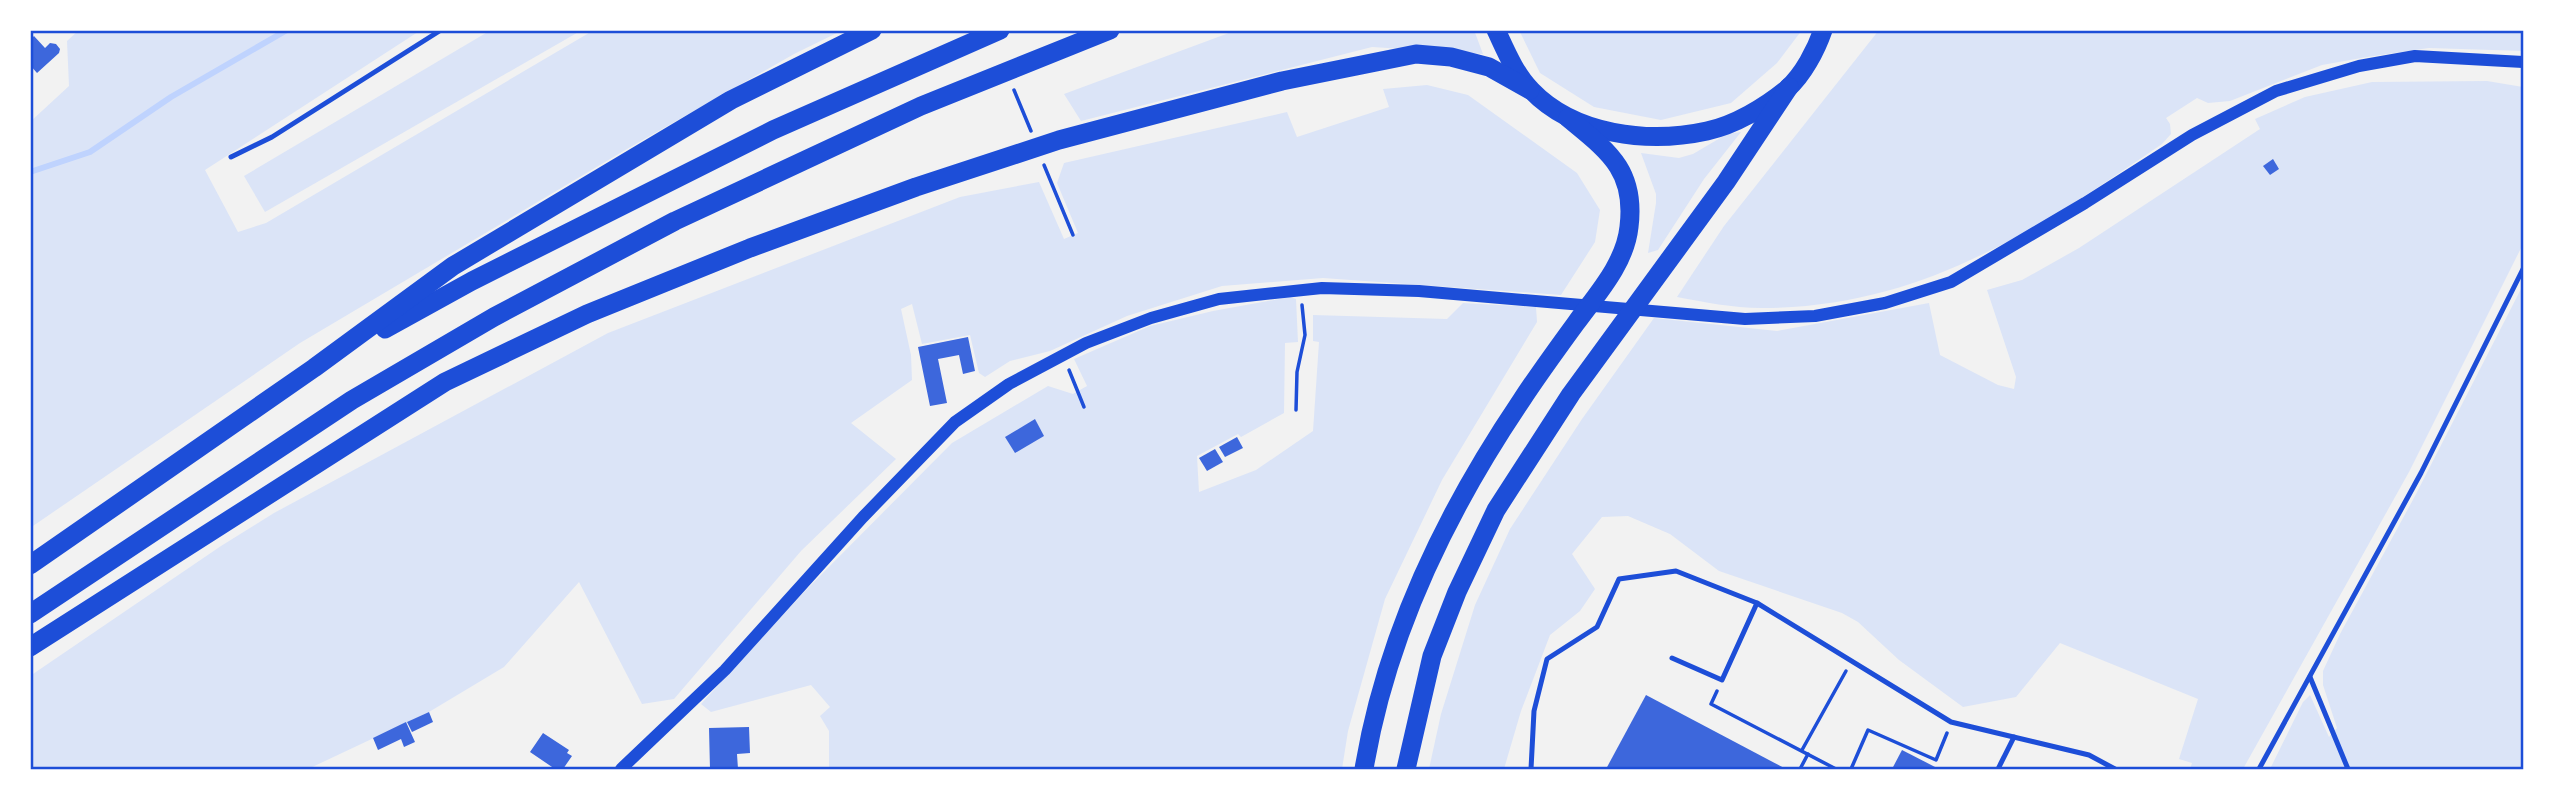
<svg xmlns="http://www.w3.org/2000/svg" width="2553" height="799" font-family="'DM Sans',sans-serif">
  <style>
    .green { fill: #dbe4f7 }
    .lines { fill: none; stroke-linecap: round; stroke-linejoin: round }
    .stream { stroke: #bfd3fe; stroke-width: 6 }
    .building { fill: #3d67dc }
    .path { stroke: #1d4ed8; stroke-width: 3.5 }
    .service { stroke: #1d4ed8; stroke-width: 5 }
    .tertiary { stroke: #1d4ed8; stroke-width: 12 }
    .motorway { stroke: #1d4ed8; stroke-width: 19 }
    .neatline { fill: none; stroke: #1d4ed8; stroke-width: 2.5 }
  </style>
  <rect width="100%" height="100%" fill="#f2f2f2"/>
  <g class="green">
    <polygon points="79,30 421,30 205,170 238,232 266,223 594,30 843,30 794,54 627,149 300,343 30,528 30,122 69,86 67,41"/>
    <polygon points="491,30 582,30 265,212 244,176"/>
    <polygon points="1237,30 1474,30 1483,54 1372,47 1081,121 1064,94"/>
    <polygon points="1519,30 1802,30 1777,63 1731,103 1661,120 1594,107 1540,73"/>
    <path d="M1879 30H2523V51L2429 48 2367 57 2322 65 2230 101 2208 103 2197 98 2166 118 2170 124 2171 134 2162 144C2035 231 1920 308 1761 308 1733 308 1704 302 1677 297L1724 226Z"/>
    <polygon points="2487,81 2523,87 2523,244 2409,472 2243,769 2190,769 2192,763 2179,759 2198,699 2060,643 2016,697 1963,707 1899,660 1858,622 1842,613 1719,571 1670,534 1628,516 1602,517 1572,554 1595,589 1580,611 1550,635 1521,711 1504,769 1429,769 1441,714 1475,605 1510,529 1582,419 1654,318 1777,331 1929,303 1940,355 1998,385 2014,389 2016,377 1987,290 2022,280 2079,248 2260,129 2255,119 2305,97 2372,82"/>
    <polygon points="1427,85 1468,95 1577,173 1600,210 1595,242 1561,295 1323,278 1222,286 1127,316 1050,351 1010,361 985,377 979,373 970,335 922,344 912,304 901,309 911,355 912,380 851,423 896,459 801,551 674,699 642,704 579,582 504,667 429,712 308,769 30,769 30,676 221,546 274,513 608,333 960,197 1039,182 1064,239 1078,233 1057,183 1064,163 1287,112 1297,137 1389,107 1383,89"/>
    <polygon points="1741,132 1704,179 1658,250 1648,253 1656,203 1656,194 1641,153 1679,158 1693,154 1727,134"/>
    <polygon points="2523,285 2523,769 2270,769 2303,702 2310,695 2329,737 2337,728 2323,685 2323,671 2340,634 2415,496"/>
    <polygon points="1290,297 1296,299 1298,342 1285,343 1284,413 1241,437 1238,434 1197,456 1199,492 1256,470 1313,431 1319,342 1313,341 1313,315 1447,319 1463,303 1536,307 1537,322 1442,480 1385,599 1348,731 1342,769 829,769 829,731 820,716 830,707 811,685 711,712 701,704 805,591 952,443 1048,386 1073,394 1087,386 1074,359 1150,326 1213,311"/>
  </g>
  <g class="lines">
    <polyline class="stream" points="30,172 90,152 171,97 287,30"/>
  </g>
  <g class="building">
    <polygon points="34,36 45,48 50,43 56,44 60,49 59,53 37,73 30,65 30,40"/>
    <polygon points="2273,159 2279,169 2270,175 2263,166"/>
    <polygon points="968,337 975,371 963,374 959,355 938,359 947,403 930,406 918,347"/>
    <polygon points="1035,419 1044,436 1015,453 1005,437"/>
    <polygon points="1237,437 1243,448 1225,457 1219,447"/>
    <polygon points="1215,449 1223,462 1207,471 1199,458"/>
    <polygon points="1646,695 1786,769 1606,769"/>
    <polygon points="429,712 433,722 412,732 407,722"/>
    <polygon points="406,722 415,742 404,747 401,739 378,750 373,738"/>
    <polygon points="749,727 750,753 737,754 738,769 710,769 709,728"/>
    <polygon points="543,733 569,750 567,753 572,756 563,769 555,769 530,752"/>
    <polygon points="1902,750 1939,769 1892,769"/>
  </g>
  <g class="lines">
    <g class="path">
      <polyline points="1014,90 1031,131"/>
      <polyline points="1044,165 1073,235"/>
      <polyline points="1069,370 1084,407"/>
      <polyline points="1296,410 1297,372 1305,335 1302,305"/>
      <polyline points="1717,691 1711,704 1836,769"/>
      <polyline points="1802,750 1846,671"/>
      <polyline points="1800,769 1808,754"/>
      <polyline points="1851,769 1868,730 1936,760 1947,733"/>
    </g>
    <g class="service">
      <polyline points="231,157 272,137 441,30"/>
      <polyline points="1672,658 1722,680 1757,603"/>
      <polyline points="2310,677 2348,769"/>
      <polyline points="1531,769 1534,711 1547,659 1597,627 1619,579 1676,571 1757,603 1951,722 2089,755 2115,769"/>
      <polyline points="1998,769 2014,737"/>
      <polyline points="2259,769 2421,473 2523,269"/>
    </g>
    <polyline class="tertiary" points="621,769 725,670 863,517 955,422 1009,384 1086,343 1151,318 1219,299 1322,288 1419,291 1745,319 1815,316 1885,303 1951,282 2085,203 2192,135 2276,91 2359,66 2415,56 2523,62"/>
    <g class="motorway">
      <path d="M1496 30C1505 49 1515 74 1531 90 1574 135 1648 144 1707 131 1735 125 1765 107 1787 89 1803 75 1816 50 1823 30"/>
      <polyline points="385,329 472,281 773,130 1000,30"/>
      <polyline points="30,565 314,368 453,266 731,100 872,30"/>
      <polyline points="30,614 352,400 494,317 675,221 921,106 1110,30"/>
      <polyline points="30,647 445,382 587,314 750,248 916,187 1059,140 1282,81 1416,54 1451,57 1489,67 1530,90"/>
      <path d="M1364 769C1386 636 1446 512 1521 401 1538 375 1557 349 1576 323 1597 294 1625 264 1629 227 1636 170 1608 151 1568 118"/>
      <polyline points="1406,769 1432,656 1457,592 1496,510 1571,394 1726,182 1789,87"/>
    </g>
  </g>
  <rect width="2553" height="799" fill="none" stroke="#ffffff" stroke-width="63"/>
  <rect x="32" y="32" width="2490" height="736" class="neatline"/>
</svg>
